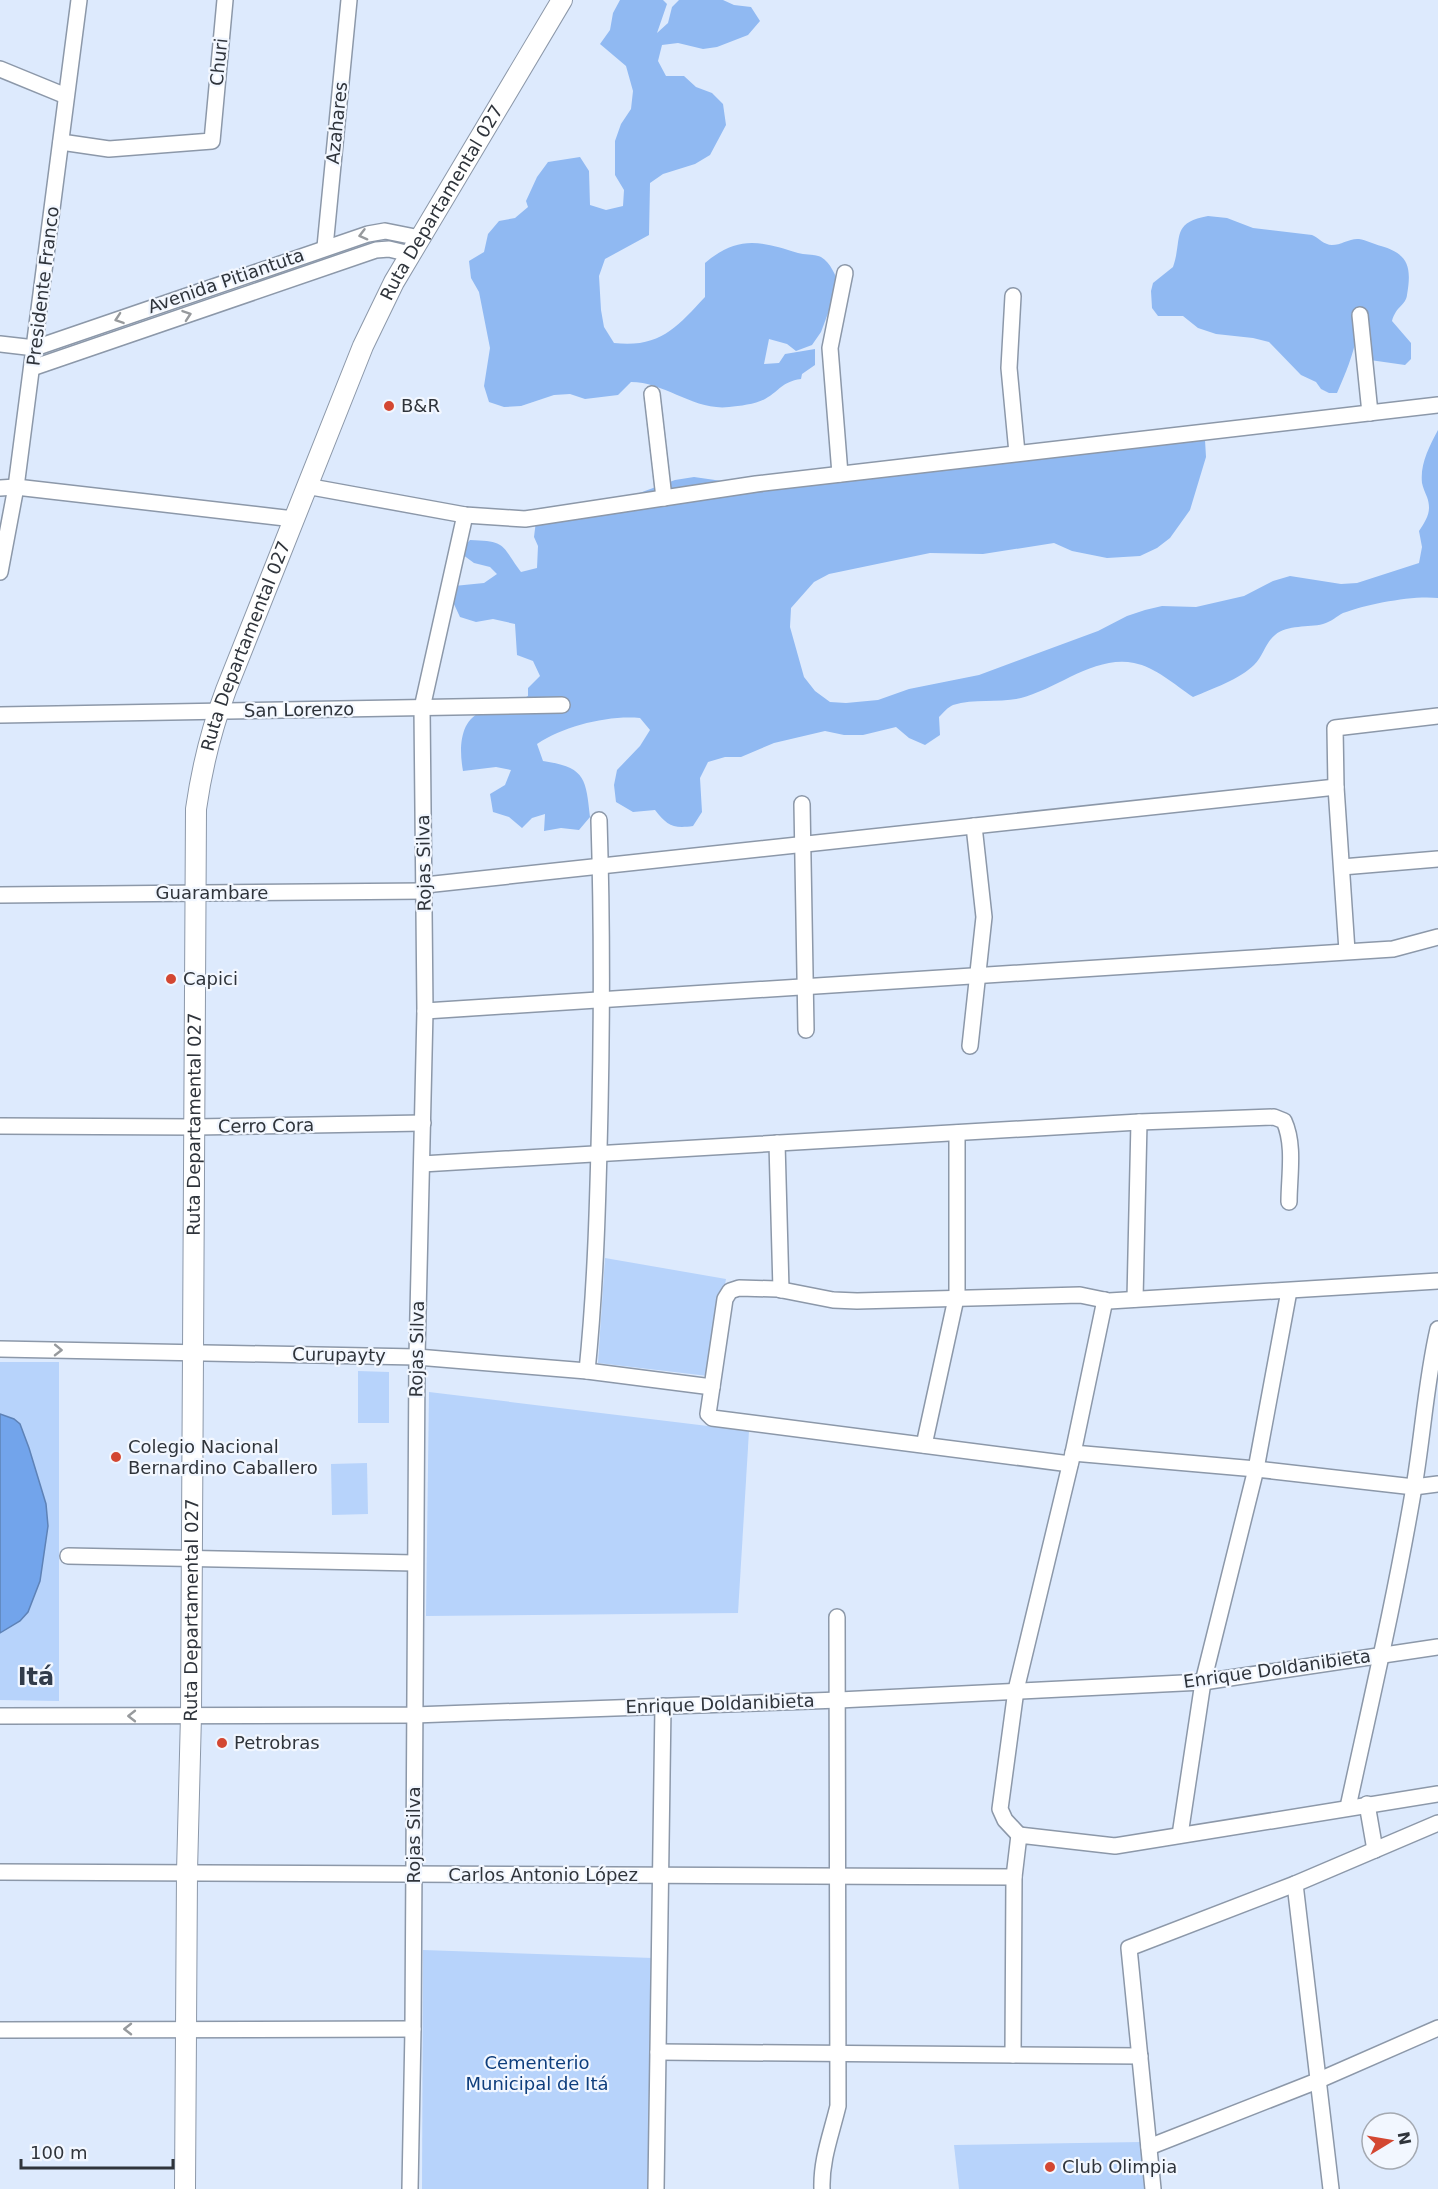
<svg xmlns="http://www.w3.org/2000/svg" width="1438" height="2189" font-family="'DejaVu Sans',sans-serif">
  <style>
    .green { fill: #b7d3fb }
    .forest { fill: #90b9f2 }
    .water { fill: #72a4eb; stroke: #5e82b6; stroke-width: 1.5 }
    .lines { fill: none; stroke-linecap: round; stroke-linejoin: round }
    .minor-casing { stroke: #8c98a9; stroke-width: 18 }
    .major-casing { stroke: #8c98a9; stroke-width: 22 }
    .minor { stroke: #fff; stroke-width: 15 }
    .major { stroke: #fff; stroke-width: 20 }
    .oneway { stroke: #979a9d }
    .poi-dot { fill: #d34732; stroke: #f2f7ff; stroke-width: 2 }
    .labels { text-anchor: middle; stroke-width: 4.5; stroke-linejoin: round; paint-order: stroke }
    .street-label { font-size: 18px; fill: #2f343b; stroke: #f2f7ff }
    .poi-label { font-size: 18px; fill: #2f343b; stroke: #f2f7ff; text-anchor: start }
    .park-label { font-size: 18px; fill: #0e3e7d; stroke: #f2f7ff }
    .district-label { font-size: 24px; font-weight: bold; fill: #323c4b; stroke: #f2f7ff }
  </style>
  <rect width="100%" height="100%" fill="#ddeafd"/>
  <g class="green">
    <polygon points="605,1258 726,1279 708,1376 598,1363"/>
    <polygon points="0,1362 59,1362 59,1701 0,1700"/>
    <polygon points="358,1371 389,1372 389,1423 358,1423"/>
    <polygon points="429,1392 749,1431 738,1613 426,1616"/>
    <polygon points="367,1463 368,1514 332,1515 331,1464"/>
    <polygon points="423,1950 653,1958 651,2189 422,2189"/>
    <polygon points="1142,2142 1146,2189 959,2189 954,2145"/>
  </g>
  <g class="forest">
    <path d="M620 0H663L667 4 657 33 668 23 672 7 679 0H723L734 5 751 7 760 21 748 35 717 47 703 49 678 43 662 45 658 61 666 76H684L696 87 712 93 723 104 726 125 710 155 695 164 663 174 650 183 649 235 605 259 599 276 601 310 604 327 614 343C660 348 676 328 705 297V263C738 235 760 241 798 253 805 255 815 254 821 257 831 263 835 275 839 284L821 332 812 345 796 351 787 344 769 339 764 364 779 363 785 354 815 349V365L802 374 801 379C781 382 781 390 765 399 756 404 740 406 729 407 694 411 665 382 631 382L618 395 585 399 570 394 554 395 521 406 504 407 489 402 484 386 490 348 479 292 471 278 469 261 484 252 488 234 499 221 515 218 528 207 526 201 537 177 548 162 580 157 589 171 590 205 606 210 623 206 624 190 615 175V141L621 124 631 109 633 91 626 66 600 44 610 30 613 13Z"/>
    <path d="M1208 216 1227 218 1253 228 1312 235C1319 238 1324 245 1332 245 1341 245 1350 238 1359 239 1366 240 1374 244 1381 246 1408 254 1412 266 1407 295 1406 305 1396 306 1392 321L1411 343V359L1405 365 1370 360 1357 334C1354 353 1345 375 1337 393H1329L1321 389 1316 382 1301 375 1269 342 1253 338 1216 334 1198 328 1183 316H1158L1152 308 1151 291 1153 283 1173 267C1183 238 1170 223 1208 216Z"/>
    <path d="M1438 430V598C1413 595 1367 604 1343 613 1337 616 1331 622 1323 624 1308 628 1288 624 1275 635 1265 643 1263 657 1254 665 1240 679 1212 689 1193 697 1175 685 1155 667 1134 663 1095 655 1057 689 1021 698 1000 703 975 698 953 705 948 707 943 713 939 717L940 735 925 745 909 738 896 727 863 735H844L825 731 774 743 741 757H725L708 762 700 778 702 812 693 826C672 829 667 825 655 810L633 812 616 802 614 785 617 770 640 746 650 730 640 718C608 715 564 726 537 744L543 761C585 767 586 778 590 817L579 830 561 828 544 831 545 814 532 818 522 828 509 817 493 812 490 794 505 785 511 770 496 767 463 771C459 749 459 719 484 711 501 705 513 705 528 696V688L540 676 533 661 517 655 515 624 493 619 476 622 460 617 453 602 454 586 484 583 497 574 490 567 474 563 459 552 470 540C507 541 501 545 521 572L537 568 538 546 534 537 536 521 612 503 675 480 694 477 771 488 814 469 831 468 865 473 945 453 978 450 1030 451 1129 432H1167L1205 440 1206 457 1190 510 1170 538 1157 548 1140 556 1107 558 1072 551 1054 543 983 554 930 553 829 574 814 582 791 608 790 627 804 677 815 691 830 702 846 703 878 700 909 689 979 675 1098 631 1127 616 1145 610 1162 606 1196 607 1244 596 1273 581 1290 576 1341 584 1357 583 1419 563 1422 547 1419 531C1427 519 1432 511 1427 497 1425 492 1423 488 1422 483 1420 464 1429 447 1438 430Z"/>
  </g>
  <polygon class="water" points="0,1414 14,1419 20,1424 29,1448 46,1504 48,1526 40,1581 28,1612 20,1621 0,1633"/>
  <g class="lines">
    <g class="minor-casing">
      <g id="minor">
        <polyline points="0,69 66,96"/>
        <polyline points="61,142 109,149 212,141 225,0"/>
        <polyline points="325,247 349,0"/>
        <polyline points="1013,296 1009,368 1017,453"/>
        <polyline points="1360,315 1370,413"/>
        <polyline points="0,344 35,348 368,234 385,231 420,238"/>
        <polyline points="32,368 376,250 389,249 410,254"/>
        <polyline points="652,394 664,498"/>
        <polyline points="840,474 830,348 845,273"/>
        <polyline points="306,486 465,515 525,519 756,484 1438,405"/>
        <polyline points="0,488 16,487 294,519"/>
        <polyline points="0,572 16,487 79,0"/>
        <polyline points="0,715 562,705"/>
        <polyline points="802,804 806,1030"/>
        <polyline points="1342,867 1438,859"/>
        <polyline points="425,885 1336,787"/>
        <polyline points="0,895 425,891"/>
        <polyline points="1347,951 1336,787 1335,728 1438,716"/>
        <polyline points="425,1011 1393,949 1438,937"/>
        <polyline points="970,1046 984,917 974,826"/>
        <polyline points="0,1126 195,1127 423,1123"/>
        <polyline points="777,1143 781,1290"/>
        <path d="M422 1164 1139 1122 1274 1117 1284 1121C1295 1145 1289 1176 1289 1202"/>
        <polyline points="1135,1299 1139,1122"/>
        <polyline points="0,1349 417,1357 587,1371 712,1387"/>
        <path d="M587 1371C596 1283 598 1195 600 1107 602 1011 602 915 599 820"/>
        <polyline points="924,1445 957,1294 957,1133"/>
        <polyline points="1073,1453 1256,1469 1414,1487 1438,1484"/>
        <polyline points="1070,1464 712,1418 708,1414 725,1299 730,1291 739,1288 777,1289 833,1300 857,1301 1080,1295 1109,1301 1438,1281"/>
        <polyline points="68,1556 415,1563"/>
        <polyline points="0,1716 414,1715 839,1700 1203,1682 1438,1647"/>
        <polyline points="1367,1804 1375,1850"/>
        <path d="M1348 1807C1371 1701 1396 1594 1414 1487 1423 1434 1426 1381 1438 1329"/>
        <polyline points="1019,1835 1005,1820 1000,1809 1016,1690 1073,1453 1105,1300"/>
        <polyline points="1180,1835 1203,1682 1256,1469 1289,1291"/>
        <polyline points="0,1872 1014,1877"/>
        <polyline points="1295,1884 1331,2189"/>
        <polyline points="0,2030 413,2029"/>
        <polyline points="658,2052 1140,2056"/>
        <polyline points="1013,2055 1014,1877 1019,1835 1115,1846 1438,1794"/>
        <polyline points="1149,2147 1317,2081 1438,2028"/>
        <polyline points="410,2189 413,2029 417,1357 425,1011 422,708 465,515"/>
        <polyline points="656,2189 663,1706"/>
        <path d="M822 2189C821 2160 831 2135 838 2106L837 1617"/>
        <polyline points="1153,2189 1129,1948 1295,1884 1438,1823"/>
      </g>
    </g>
    <g class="major-casing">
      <g id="major">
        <path id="s1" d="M185 2189 187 1872 191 1715 196 809C202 767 211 730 226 690L363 346 394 282 562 0"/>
      </g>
    </g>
    <use href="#minor" class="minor"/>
    <use href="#major" class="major"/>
  </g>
  <defs><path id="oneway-chevron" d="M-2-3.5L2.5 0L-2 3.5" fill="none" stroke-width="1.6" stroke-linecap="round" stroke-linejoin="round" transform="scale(1.5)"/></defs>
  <g class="oneway">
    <use href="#oneway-chevron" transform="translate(363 235) rotate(165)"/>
    <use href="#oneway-chevron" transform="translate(187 315) rotate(-19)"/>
    <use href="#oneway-chevron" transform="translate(119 319) rotate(161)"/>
    <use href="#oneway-chevron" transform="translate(58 1350) rotate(1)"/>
    <use href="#oneway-chevron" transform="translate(132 1716) rotate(180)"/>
    <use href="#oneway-chevron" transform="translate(128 2029) rotate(180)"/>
  </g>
  <g class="poi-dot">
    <circle cx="389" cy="406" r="6"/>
    <circle cx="171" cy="979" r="6"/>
    <circle cx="116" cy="1457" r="6"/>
    <circle cx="222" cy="1743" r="6"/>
    <circle cx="1050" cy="2167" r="6"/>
  </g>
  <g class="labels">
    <g class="street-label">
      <text transform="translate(219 62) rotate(-84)" y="6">Churi</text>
      <text transform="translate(337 123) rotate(-84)" y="6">Azahares</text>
      <text dy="6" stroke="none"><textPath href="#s1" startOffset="2037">Ruta Departamental 027</textPath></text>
      <text transform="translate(226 281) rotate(-19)" y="6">Avenida Pitiantuta</text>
      <text transform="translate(43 286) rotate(-83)" y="6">Presidente Franco</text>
      <text dy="6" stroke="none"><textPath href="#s1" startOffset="1551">Ruta Departamental 027</textPath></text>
      <text transform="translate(299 710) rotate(-1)" y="6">San Lorenzo</text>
      <text transform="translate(424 863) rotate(-91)" y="6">Rojas Silva</text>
      <text x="212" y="899">Guarambare</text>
      <text dy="6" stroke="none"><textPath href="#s1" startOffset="1065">Ruta Departamental 027</textPath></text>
      <text transform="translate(266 1126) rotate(-1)" y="6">Cerro Cora</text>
      <text transform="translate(417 1349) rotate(-89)" y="6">Rojas Silva</text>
      <text transform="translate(339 1355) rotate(1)" y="6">Curupayty</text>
      <text dy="6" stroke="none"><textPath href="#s1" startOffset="579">Ruta Departamental 027</textPath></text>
      <text transform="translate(1277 1669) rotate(-8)" y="6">Enrique Doldanibieta</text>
      <text transform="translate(720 1704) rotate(-2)" y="6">Enrique Doldanibieta</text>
      <text transform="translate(414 1835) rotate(-90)" y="6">Rojas Silva</text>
      <text x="543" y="1881">Carlos Antonio López</text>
    </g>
    <g class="poi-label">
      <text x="401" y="412">B&amp;R</text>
      <text x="183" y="985">Capici</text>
      <text x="128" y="1453">Colegio Nacional<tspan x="128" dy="21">Bernardino Caballero</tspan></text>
      <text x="234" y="1749">Petrobras</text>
      <text x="1062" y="2173">Club Olimpia</text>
    </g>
    <g class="park-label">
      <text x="537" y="2069">Cementerio<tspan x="537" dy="21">Municipal de Itá</tspan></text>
    </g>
    <g class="district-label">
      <text x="36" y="1685">Itá</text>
    </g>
  </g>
  <g transform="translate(1390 2141) rotate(79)"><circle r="28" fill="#f2f7ff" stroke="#a4a9b1" stroke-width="1.5"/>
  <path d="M0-4.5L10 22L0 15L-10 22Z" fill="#d34732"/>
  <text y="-9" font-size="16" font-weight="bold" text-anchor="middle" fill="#2f343b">N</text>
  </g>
  <path d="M21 2159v9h152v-9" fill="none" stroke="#2f343b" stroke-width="3"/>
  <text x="30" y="2159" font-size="18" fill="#2f343b" stroke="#f2f7ff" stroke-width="4.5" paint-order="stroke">100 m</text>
</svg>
